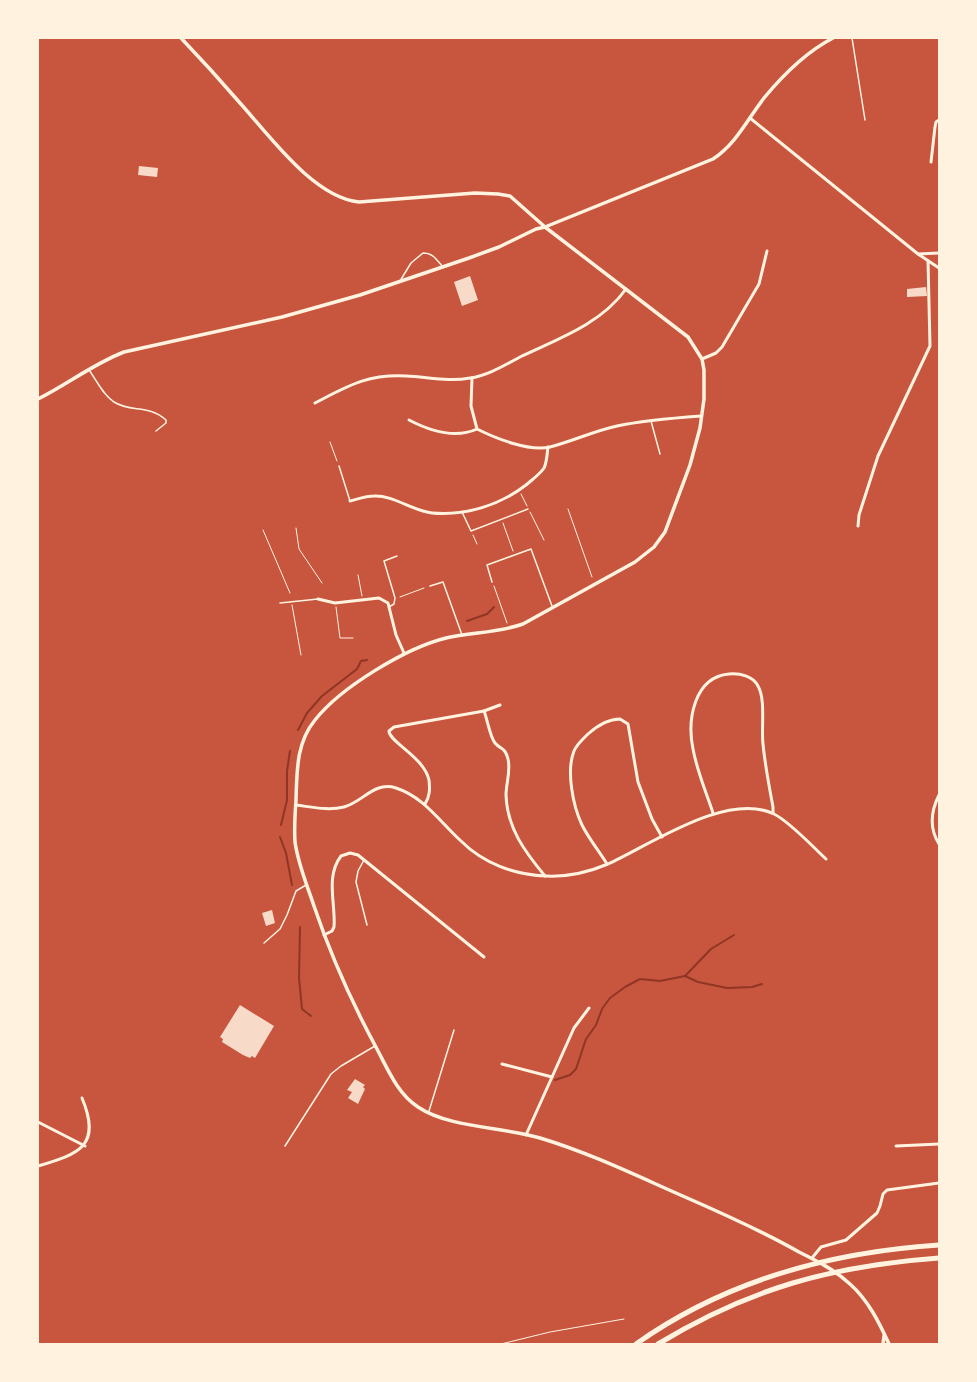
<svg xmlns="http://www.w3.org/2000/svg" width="977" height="1382" font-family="'Exo 2',sans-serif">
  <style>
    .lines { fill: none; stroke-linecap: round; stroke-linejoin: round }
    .stream { stroke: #8f3625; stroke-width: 2 }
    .building { fill: #f7dbc8 }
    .path { stroke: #fff3e0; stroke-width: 1 }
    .service { stroke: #fff3e0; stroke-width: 1.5 }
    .minor { stroke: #fff3e0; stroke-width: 3 }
    .tertiary { stroke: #fff3e0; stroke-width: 3.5 }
    .motorway { stroke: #fff3e0; stroke-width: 5 }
  </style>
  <rect width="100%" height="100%" fill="#c8553d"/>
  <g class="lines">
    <g class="stream">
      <polyline points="467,621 487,614 494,607"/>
      <polyline points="298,730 307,713 322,696 357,669 361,661 367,660"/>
      <polyline points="281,825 287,800 287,771 290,751"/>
      <polyline points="280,837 286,853 292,885"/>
      <polyline points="300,927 299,978 302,1009 311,1016"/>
      <polyline points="685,976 711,949 734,935"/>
      <polyline points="555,1080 570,1075 576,1069 586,1039 596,1025 602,1009 610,998 625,987 640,979 660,981 685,976 698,982 727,988 752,987 762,984"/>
    </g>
  </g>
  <g class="building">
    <polygon points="139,166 158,168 157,177 138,175"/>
    <polygon points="470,276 478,300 462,306 454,282"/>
    <polygon points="926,287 927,296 907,297 907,289"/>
    <polygon points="272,910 275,923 266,926 262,913"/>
    <polygon points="240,1005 274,1026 255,1058 252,1056 250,1058 243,1055 222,1042 223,1039 220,1037"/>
    <polygon points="355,1079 365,1085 363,1087 365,1089 358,1104 348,1098 352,1092 347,1090"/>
  </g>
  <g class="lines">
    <g class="path">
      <polyline points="330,442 337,461"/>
      <polyline points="521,494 527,506"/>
      <polyline points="568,509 592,577"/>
      <polyline points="530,512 544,540"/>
      <polyline points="503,523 513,551"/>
      <polyline points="296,528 299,549 322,583"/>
      <polyline points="263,530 290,593"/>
      <polyline points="473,535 477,544"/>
      <polyline points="358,575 362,596"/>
      <polyline points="494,586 507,623"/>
      <polyline points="400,597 424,588"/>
      <polyline points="292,605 301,655"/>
      <polyline points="336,607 340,638 353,638"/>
      <polyline points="501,1344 550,1332 624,1319"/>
    </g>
    <g class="service">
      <polyline points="852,38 865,120"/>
      <path d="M400 281 411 263 423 253C433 253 436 259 442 266"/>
      <path d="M89 370C97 381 103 395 114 402 131 413 148 404 166 420V423L156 431"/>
      <polyline points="651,421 660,454"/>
      <polyline points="339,466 350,501"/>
      <polyline points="462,512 471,531 528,509"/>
      <polyline points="492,582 487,565 531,549 552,606"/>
      <polyline points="430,586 443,582 462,635"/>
      <polyline points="280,603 318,599"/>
      <polyline points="389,607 394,604 395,598 384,561 397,556"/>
      <polyline points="364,860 358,871 356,882 367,925"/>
      <polyline points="264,943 280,929 287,915 296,891 306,885"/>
      <polyline points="429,1111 454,1030"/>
      <polyline points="285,1146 331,1074 341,1066 375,1046"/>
    </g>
    <g class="minor">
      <polyline points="750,118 918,254 939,268"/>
      <polyline points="931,162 935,127 936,122 939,120"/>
      <polyline points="918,254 939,253"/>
      <polyline points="702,359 716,353 722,347 759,284 767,251"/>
      <path d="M472 378 471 406 477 429C495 438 529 452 550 447 573 441 594 431 617 426 645 420 673 418 701 416"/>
      <path d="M315 403C348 386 367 374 406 376 428 377 449 382 470 378 487 376 505 365 520 357 558 339 601 324 626 289"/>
      <path d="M409 420C430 431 455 439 477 429"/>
      <path d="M350 501C358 499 366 496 374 496 393 495 413 511 432 513 466 516 500 505 526 485 533 479 539 475 544 468 547 462 547 454 548 447"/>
      <polyline points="858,526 859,515 878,456 930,346 928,261"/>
      <polyline points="318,599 335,603 379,598 388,603 396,635 404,653"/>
      <path d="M484 711C487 718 490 737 495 743 501 750 505 747 508 759 511 771 506 783 506 795 507 828 525 852 545 876"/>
      <path d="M939 795C931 811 929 828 939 844"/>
      <path d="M425 804C430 796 430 789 429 780 424 757 389 742 389 731L394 727 484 711 500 705"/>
      <path d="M296 805C312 807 328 811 344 807 363 802 374 781 396 788 424 797 440 822 461 841 483 863 514 875 546 876 566 877 589 872 608 864 650 845 727 791 774 814 790 822 812 846 826 859"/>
      <path d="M713 813C706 792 697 771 693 749 687 720 694 677 729 674 740 673 753 676 758 686 766 700 761 728 763 744 765 765 769 786 773 807V813"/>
      <path d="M607 864C599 851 589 839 582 825 573 806 566 771 574 751 577 744 583 739 588 734 597 726 608 719 620 719L628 724 638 782 652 819 662 837"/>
      <path d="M324 935 332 931 334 927C336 904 325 877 341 856L350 853 358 855 484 957"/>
      <polyline points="502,1064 552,1077"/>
      <polyline points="38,1122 85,1146"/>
      <polyline points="526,1135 574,1028 589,1008"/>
      <polyline points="896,1146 939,1144"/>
      <path d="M38 1166C79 1154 102 1146 82 1098"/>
      <polyline points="812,1258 821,1247 846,1240 877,1213 880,1206 883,1194 887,1190 939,1183"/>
    </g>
    <g class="tertiary">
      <path d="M181 38C201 59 221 81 240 103 269 135 314 198 359 202L475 193 498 194 510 196 545 227 688 337 702 359 704 370V399L700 428 690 465 665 532 654 547 635 562 523 624C498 633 472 632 446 638 406 648 341 687 315 720 296 743 297 772 296 800 295 814 294 828 295 842 298 864 307 885 314 906 331 956 352 1003 377 1049 388 1070 398 1094 418 1107 449 1128 504 1127 540 1138 590 1153 637 1176 685 1197 724 1214 762 1231 799 1252 817 1261 835 1270 850 1284 868 1300 879 1322 889 1344"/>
      <path d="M38 399C68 384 93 364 124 352L282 317 360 295 469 258 499 247 536 229 545 227 713 159C736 144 747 120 764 98 783 75 806 52 833 38"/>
      <polyline points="883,1344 884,1336"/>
    </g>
    <g class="motorway">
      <path d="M636 1344C725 1281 831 1252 939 1245"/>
      <path d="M658 1344C750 1288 832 1266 939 1258"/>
    </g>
  </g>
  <rect width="977" height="1382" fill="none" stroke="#fff3e0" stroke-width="78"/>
</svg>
